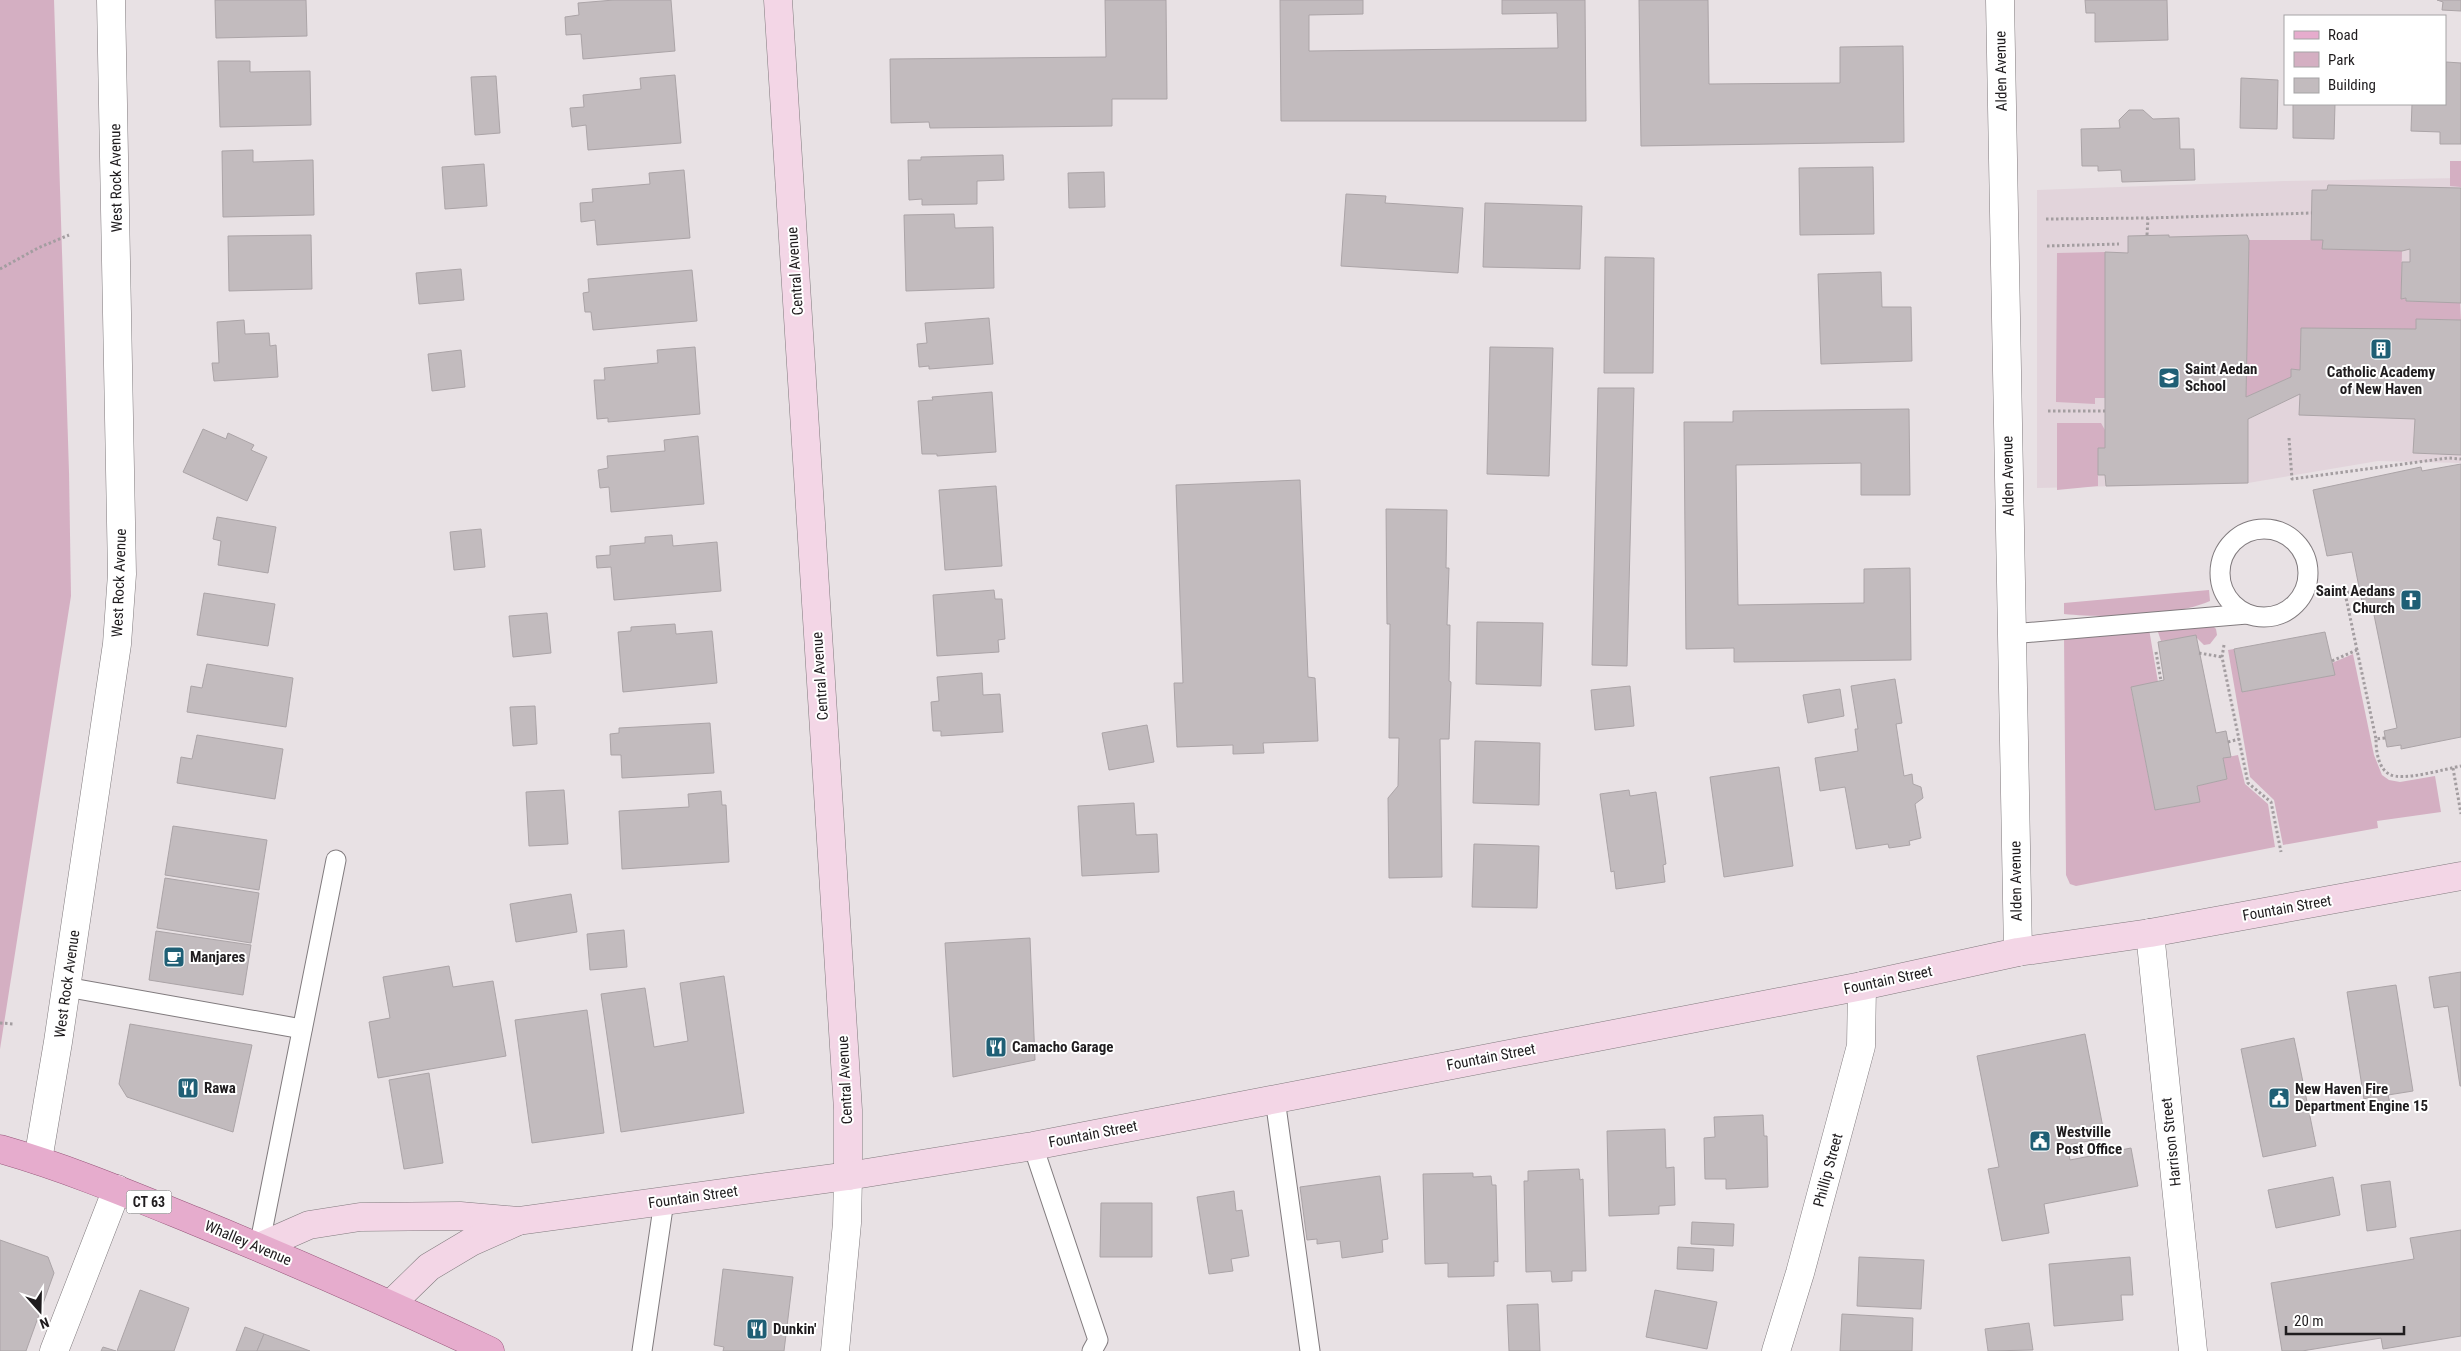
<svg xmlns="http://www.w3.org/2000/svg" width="2461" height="1351" font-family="'Roboto Condensed',sans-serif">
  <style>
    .built { fill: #e2d4db }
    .green { fill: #d4afc2 }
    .building { fill: #c2bbbe; stroke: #aba4a7 }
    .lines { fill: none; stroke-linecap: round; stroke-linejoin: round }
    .lane-casing { stroke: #817b7e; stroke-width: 21 }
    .street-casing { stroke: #817b7e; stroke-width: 29 }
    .secondary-casing { stroke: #817b7e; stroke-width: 29 }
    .primary-casing { stroke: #96567a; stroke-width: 29 }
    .path { stroke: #a39da0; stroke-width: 3; stroke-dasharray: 2.5 2.5; stroke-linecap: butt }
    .lane { stroke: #fff; stroke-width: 19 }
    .street { stroke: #fff; stroke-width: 28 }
    .secondary { stroke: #f3d6e6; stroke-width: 28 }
    .primary { stroke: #e6accd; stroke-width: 28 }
    .labels { text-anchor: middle; stroke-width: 4; stroke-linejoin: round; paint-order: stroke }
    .shield { fill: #fff; stroke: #626062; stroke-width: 1 }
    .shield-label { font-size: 14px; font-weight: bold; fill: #1f1c1e }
    .street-label { font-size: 15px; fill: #1f1c1e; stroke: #fff }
    .poi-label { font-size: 15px; font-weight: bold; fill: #1f1c1e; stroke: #fff; text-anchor: start }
  </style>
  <rect width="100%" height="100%" fill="#e8e1e4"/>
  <polygon class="built" points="2461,178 2461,463 2378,461 2248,483 2037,488 2037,190 2284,181"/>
  <g class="green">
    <polygon points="0,0 54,0 69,472 71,596 0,1049"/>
    <polygon points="2450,161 2461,161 2461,187 2450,186"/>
    <polygon points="2249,240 2323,240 2323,249 2402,251 2401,299 2406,298 2407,301 2460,302 2461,320 2417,319 2416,329 2301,328 2300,370 2291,369 2291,377 2246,397"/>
    <polygon points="2105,252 2105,398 2095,398 2095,404 2056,402 2057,253"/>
    <polygon points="2057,423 2101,423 2105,430 2105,448 2098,448 2098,486 2057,490"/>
    <path d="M2209 590 2210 601C2174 617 2104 618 2064 614V603Z"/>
    <polygon points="2212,625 2216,629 2217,635 2210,644 2204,645 2195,636 2161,641 2157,629"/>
    <polygon points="2149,629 2158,682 2131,688 2155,810 2200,802 2197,786 2227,779 2223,758 2238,755 2245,784 2268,804 2275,847 2076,886 2070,884 2066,875 2064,635"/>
    <polygon points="2234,649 2242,692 2334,675 2332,663 2353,654 2374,755 2382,775 2389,780 2400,782 2435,776 2441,812 2377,821 2378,828 2283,845 2274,800 2250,777 2228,650"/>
  </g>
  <g class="building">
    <polygon points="215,0 306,0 307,36 216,38"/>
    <polygon points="614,0 671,0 675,51 583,59 581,34 566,35 565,17 579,15 578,3"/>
    <polygon points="1105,0 1166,0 1167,99 1112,99 1112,126 930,128 929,122 891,123 890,59 1106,57"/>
    <polygon points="1280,0 1363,0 1363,14 1309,15 1309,51 1558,48 1557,13 1502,14 1502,0 1585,0 1586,121 1281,121"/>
    <polygon points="1639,0 1708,0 1709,84 1840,83 1840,47 1903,46 1904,142 1641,146"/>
    <polygon points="2085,0 2167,0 2168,40 2095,42 2095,13 2086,13"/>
    <polygon points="2437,0 2461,0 2461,11 2442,10 2443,2"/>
    <polygon points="218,61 250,61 250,72 310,71 311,125 220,127"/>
    <polygon points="2446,62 2461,63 2461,144 2440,144 2440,132 2411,131 2412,104 2445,104"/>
    <polygon points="675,75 681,143 588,150 586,125 572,127 570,108 584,107 583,95 641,89 640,78"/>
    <polygon points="496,76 500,133 475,135 471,77"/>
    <polygon points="2241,78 2278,80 2277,129 2240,128"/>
    <polygon points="2293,104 2335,104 2334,139 2293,138"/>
    <polygon points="2129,110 2143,110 2153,119 2179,118 2180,149 2194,149 2195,180 2122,182 2121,170 2098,171 2098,166 2082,166 2081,129 2120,128 2119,120"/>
    <polygon points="253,150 253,162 313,160 314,215 223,217 222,151"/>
    <polygon points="1003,155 1004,180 977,181 977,204 922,205 922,199 909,200 908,160 921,160 921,157"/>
    <polygon points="484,164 487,206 445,209 442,167"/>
    <polygon points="1873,167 1874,234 1800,235 1799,168"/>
    <polygon points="684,170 690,238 597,245 595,220 581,222 580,203 593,202 592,189 650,184 649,173"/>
    <polygon points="1104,172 1105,207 1069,208 1068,173"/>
    <polygon points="2328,185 2461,188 2461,303 2406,301 2406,298 2401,299 2402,262 2410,262 2410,249 2402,251 2322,249 2323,240 2311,240 2312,190 2327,190"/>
    <polygon points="1346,194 1386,196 1385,203 1463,208 1458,273 1341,266"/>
    <polygon points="1485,203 1582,206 1580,269 1483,267"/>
    <polygon points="954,214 955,228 993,227 994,288 906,291 904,215"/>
    <polygon points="311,235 312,289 229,291 228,236"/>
    <polygon points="2169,235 2169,237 2247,235 2249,240 2246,397 2291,377 2291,369 2300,370 2301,328 2416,329 2416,319 2461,320 2461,455 2413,453 2415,419 2299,415 2300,394 2248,419 2248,483 2106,486 2105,475 2098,475 2098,448 2105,448 2105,252 2128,253 2128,236"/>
    <polygon points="1605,257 1654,258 1653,373 1604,373"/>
    <polygon points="461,269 464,300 419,304 416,273"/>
    <polygon points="692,270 697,321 593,330 591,312 585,312 583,293 589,292 588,279"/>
    <polygon points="1881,272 1882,307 1911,307 1912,361 1821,364 1818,274"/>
    <polygon points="989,318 993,364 929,369 929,366 919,367 917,344 927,343 925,323"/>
    <polygon points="244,320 245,334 269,333 270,346 276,345 278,377 214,381 212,363 219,363 217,322"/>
    <polygon points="695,347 700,414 608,422 608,418 597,419 594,380 605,380 604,368 658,363 657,350"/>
    <polygon points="1490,347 1553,348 1549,476 1487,474"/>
    <polygon points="461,350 465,387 432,391 428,354"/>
    <polygon points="1598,388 1634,388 1627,666 1592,665"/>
    <polygon points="992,392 996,452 937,456 937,454 922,454 918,401 933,400 932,397"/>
    <polygon points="1909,409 1910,495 1861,495 1861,463 1736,465 1738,605 1864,603 1864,569 1910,568 1911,660 1734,662 1734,648 1686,649 1684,422 1733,422 1733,411"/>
    <polygon points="203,429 226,439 228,433 254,445 251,450 267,457 247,501 183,472"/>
    <polygon points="698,436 704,504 611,512 609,487 600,488 598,470 608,468 607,456 665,451 664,440"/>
    <polygon points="2461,464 2461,737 2401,749 2401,745 2387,747 2384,731 2397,728 2373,610 2364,612 2352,552 2327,556 2313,490 2421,467 2422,471"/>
    <polygon points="1300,480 1308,677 1315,678 1318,741 1263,743 1264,753 1233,754 1233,745 1177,747 1174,683 1183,683 1176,485"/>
    <polygon points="996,486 1002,566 945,570 939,490"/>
    <polygon points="1386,509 1447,510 1446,568 1449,568 1447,625 1450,625 1449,681 1451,682 1449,739 1440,739 1442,877 1389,878 1388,798 1398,786 1399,738 1389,738 1390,624 1387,624"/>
    <polygon points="217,517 276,527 268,573 218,565 221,541 213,539"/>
    <polygon points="481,529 485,567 454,570 450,532"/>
    <polygon points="672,535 673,546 717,542 721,591 614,600 611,567 597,568 596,556 610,555 610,546 645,543 645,537"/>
    <polygon points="994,590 995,599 1002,599 1005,639 998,640 999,652 937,656 933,595"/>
    <polygon points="204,593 275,604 268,646 197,635"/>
    <polygon points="547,613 551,653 513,657 509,616"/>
    <polygon points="1477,622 1543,623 1541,686 1476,684"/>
    <polygon points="675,624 676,634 712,631 717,683 623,692 618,632 631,631 631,627"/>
    <polygon points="2325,632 2335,675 2242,692 2234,649"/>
    <polygon points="2196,635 2216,733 2226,731 2231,757 2223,758 2227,779 2197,786 2200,802 2155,810 2131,687 2164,680 2158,642"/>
    <polygon points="207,664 293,678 286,727 187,712 191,686 202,688"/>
    <polygon points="982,673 983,695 1000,694 1003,732 941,736 941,731 933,731 931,702 939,701 937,677"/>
    <polygon points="1895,679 1902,723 1896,724 1904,776 1912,774 1913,784 1921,787 1923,798 1915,804 1921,838 1909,841 1910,845 1889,848 1888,844 1856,849 1845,787 1820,791 1815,758 1858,751 1855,729 1858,729 1851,686"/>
    <polygon points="1630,686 1634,726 1595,730 1591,690"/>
    <polygon points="1840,689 1844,716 1808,723 1803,695"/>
    <polygon points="535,706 537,744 513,746 510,707"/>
    <polygon points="710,723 714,773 622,778 621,755 611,755 610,734 619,733 619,728"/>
    <polygon points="1147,725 1154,762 1109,770 1102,733"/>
    <polygon points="197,735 283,749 275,799 177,783 181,757 192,759"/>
    <polygon points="1475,741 1540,743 1539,805 1473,803"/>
    <polygon points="1779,767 1793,866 1724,877 1710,777"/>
    <polygon points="564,790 568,844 529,846 526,792"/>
    <polygon points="1629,790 1630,796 1656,792 1666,864 1663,865 1665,882 1616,889 1614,871 1611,872 1600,794"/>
    <polygon points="721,791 722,805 726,805 729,862 622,869 619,811 689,807 688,794"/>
    <polygon points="1134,803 1136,835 1157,834 1159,872 1082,876 1078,806"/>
    <polygon points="173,826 267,840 259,890 165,875"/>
    <polygon points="1474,844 1539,846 1537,908 1472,907"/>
    <polygon points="165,878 259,893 251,943 157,928"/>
    <polygon points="571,894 577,932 516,942 510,904"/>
    <polygon points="624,930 627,967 590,970 587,934"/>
    <polygon points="156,931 251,945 243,995 149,980"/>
    <polygon points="1030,938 1035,1060 953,1077 945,943"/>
    <polygon points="449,966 453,987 493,981 506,1056 378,1078 369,1022 390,1018 383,977"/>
    <polygon points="2461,972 2461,1086 2460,1086 2448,1006 2434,1008 2429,977"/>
    <polygon points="724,976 744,1113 621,1132 601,994 645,988 654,1047 688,1041 680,983"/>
    <polygon points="2396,985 2413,1091 2388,1095 2390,1103 2371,1105 2370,1097 2364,1099 2347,992"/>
    <polygon points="587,1010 604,1133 532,1143 515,1020"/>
    <polygon points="130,1024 252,1045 233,1132 127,1097 119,1084"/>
    <polygon points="2085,1034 2105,1138 2067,1145 2070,1160 2131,1148 2138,1186 2044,1204 2049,1233 2002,1241 1988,1169 1999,1167 1977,1056"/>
    <polygon points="2294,1038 2316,1146 2263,1157 2241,1049"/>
    <polygon points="429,1073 443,1163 404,1169 389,1080"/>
    <polygon points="1763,1115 1764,1136 1767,1136 1768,1187 1726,1189 1726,1179 1705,1179 1704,1138 1715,1137 1714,1117"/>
    <polygon points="1665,1129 1666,1168 1674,1167 1675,1205 1659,1206 1659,1214 1609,1216 1607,1131"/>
    <polygon points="1579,1169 1580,1180 1583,1179 1586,1271 1572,1271 1572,1281 1552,1282 1551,1271 1526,1272 1524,1181 1528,1181 1528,1171"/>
    <polygon points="1473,1173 1473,1177 1491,1176 1492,1185 1496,1185 1498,1262 1494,1261 1494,1276 1448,1277 1448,1263 1425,1264 1423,1174"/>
    <polygon points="1380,1176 1388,1239 1382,1240 1383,1252 1342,1258 1340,1241 1317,1244 1317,1239 1307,1240 1300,1187"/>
    <polygon points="2333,1177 2340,1215 2276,1228 2268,1190"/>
    <polygon points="2390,1181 2396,1227 2367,1231 2361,1185"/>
    <polygon points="1234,1191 1236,1211 1242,1210 1249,1256 1231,1259 1233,1271 1209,1274 1197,1197"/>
    <polygon points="1101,1203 1152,1203 1152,1257 1100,1257"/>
    <polygon points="1692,1222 1734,1224 1733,1246 1691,1244"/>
    <polygon points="2461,1230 2461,1336 2383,1349 2381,1338 2302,1351 2282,1351 2271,1283 2414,1259 2410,1238"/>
    <polygon points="0,1240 48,1257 54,1273 26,1351 0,1351"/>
    <polygon points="1678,1247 1714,1249 1713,1271 1677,1269"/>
    <polygon points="1859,1257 1924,1260 1921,1309 1857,1306"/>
    <polygon points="2130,1257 2133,1295 2121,1295 2123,1320 2054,1326 2049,1264"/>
    <polygon points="723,1269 793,1277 784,1351 723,1351 724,1347 714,1345"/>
    <polygon points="140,1290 189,1308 174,1351 117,1351"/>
    <polygon points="1655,1290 1717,1302 1707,1349 1646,1337"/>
    <polygon points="1538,1304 1540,1351 1509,1351 1507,1305"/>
    <polygon points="1842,1314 1913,1318 1912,1351 1840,1351"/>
    <polygon points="2029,1323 2033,1350 1988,1351 1985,1329"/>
    <polygon points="245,1327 264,1334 257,1351 236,1351"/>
    <polygon points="264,1334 310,1351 257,1351"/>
    <polygon points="103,1347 116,1351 101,1351"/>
  </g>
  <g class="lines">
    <g class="lane-casing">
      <g id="lane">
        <circle cx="2264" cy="573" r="44"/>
        <polyline points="2011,634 2247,614"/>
        <polyline points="66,987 302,1029"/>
        <polyline points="1275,1099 1310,1351"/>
        <polyline points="1033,1146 1098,1340 1092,1351"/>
        <polyline points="259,1247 336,860"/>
        <polyline points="642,1351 664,1201"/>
      </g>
    </g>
    <g class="street-casing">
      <g id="street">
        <polyline points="2000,0 2018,952"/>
        <polyline points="2150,933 2193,1351"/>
        <polyline points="38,1160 58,1042 117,644 122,574 111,0"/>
        <polyline points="54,1351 117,1189"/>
        <polyline points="835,1351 847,1223 848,1176"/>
        <polyline points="1776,1351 1800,1273 1861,1046 1862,986"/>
      </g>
    </g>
    <g class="secondary-casing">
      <g id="secondary">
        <polyline points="778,0 848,1110 848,1176"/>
        <polyline points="259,1247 309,1225 360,1217 460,1216 518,1221 848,1176 1033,1146 1862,986 2018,952 2150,933 2461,876"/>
        <polyline points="391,1304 429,1267 471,1242 516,1222"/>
      </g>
    </g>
    <g class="primary-casing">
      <path id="primary" d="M0 1149C67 1168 131 1195 195 1221 295 1262 393 1305 490 1351"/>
    </g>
    <g class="path">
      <polyline points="2046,219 2148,218"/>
      <polyline points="2147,235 2148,218 2312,213"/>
      <polyline points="2047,246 2119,244"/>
      <polyline points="0,269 38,248 69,235"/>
      <polyline points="2048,411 2105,411"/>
      <polyline points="2289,438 2292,479 2448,458 2461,459"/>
      <polyline points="2224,645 2222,657 2248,783 2271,802 2281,852"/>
      <polyline points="2357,650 2345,593 2360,590"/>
      <polyline points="2156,652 2161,681"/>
      <polyline points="2199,653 2222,657"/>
      <polyline points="2332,661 2357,650 2376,739"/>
      <path d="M2385 738 2376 739C2376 750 2378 768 2389 774 2403 782 2444 769 2461 766"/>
      <polyline points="2228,742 2239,739"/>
      <polyline points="2453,768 2461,814"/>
      <polyline points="0,1023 14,1024"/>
    </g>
    <use href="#lane" class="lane"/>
    <use href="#street" class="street"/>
    <use href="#secondary" class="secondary"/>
    <use href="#primary" class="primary"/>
  </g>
  <defs>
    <g id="building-square" transform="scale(1.125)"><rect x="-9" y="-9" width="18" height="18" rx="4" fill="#1f5f75" stroke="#fff"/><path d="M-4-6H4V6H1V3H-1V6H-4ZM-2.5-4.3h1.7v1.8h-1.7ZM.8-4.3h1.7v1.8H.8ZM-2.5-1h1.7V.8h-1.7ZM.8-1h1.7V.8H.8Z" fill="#fff"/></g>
    <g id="school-square" transform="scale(1.125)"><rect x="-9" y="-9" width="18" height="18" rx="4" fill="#1f5f75" stroke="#fff"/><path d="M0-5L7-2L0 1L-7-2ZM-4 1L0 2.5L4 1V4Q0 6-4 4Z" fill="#fff"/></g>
    <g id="church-square" transform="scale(1.125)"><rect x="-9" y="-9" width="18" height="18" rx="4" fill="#1f5f75" stroke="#fff"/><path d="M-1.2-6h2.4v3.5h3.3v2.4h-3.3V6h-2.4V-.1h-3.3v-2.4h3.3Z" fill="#fff"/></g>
    <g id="cafe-square" transform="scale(1.125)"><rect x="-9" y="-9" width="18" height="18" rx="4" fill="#1f5f75" stroke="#fff"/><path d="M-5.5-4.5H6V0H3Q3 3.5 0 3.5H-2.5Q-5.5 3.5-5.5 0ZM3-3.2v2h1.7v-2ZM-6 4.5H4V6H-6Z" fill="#fff"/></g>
    <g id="restaurant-square" transform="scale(1.125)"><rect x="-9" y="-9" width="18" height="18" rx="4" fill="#1f5f75" stroke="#fff"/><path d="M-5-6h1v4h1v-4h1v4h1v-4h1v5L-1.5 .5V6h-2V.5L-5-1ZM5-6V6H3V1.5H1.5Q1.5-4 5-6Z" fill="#fff"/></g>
    <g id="civic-square" transform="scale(1.125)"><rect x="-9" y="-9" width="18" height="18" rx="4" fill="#1f5f75" stroke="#fff"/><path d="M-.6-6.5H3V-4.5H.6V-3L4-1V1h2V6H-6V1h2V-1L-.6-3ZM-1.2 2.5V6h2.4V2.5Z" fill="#fff"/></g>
  </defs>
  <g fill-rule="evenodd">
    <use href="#building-square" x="2381" y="349"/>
    <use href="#school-square" x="2169" y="378"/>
    <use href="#church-square" x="2411" y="600"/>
    <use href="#cafe-square" x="174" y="957"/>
    <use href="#restaurant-square" x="996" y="1047"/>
    <use href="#restaurant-square" x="188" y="1088"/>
    <use href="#civic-square" x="2279" y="1098"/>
    <use href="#civic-square" x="2040" y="1141"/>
    <use href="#restaurant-square" x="757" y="1329"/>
  </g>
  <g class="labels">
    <rect class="shield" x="126.5" y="1190.5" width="45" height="23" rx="4"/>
    <g class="shield-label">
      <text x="149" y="1207">CT 63</text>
    </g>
    <g class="street-label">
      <text transform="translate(2001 71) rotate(-91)" y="5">Alden Avenue</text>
      <text transform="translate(116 178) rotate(-91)" y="5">West Rock Avenue</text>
      <text transform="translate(795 271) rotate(-94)" y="5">Central Avenue</text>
      <text transform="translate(2008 476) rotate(-91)" y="5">Alden Avenue</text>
      <text transform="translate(119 583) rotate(-88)" y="5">West Rock Avenue</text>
      <text transform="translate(820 676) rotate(-94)" y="5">Central Avenue</text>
      <text transform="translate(2016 881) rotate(-91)" y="5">Alden Avenue</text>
      <text transform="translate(2287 908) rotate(-10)" y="5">Fountain Street</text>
      <text transform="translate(1888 980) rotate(-12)" y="5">Fountain Street</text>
      <text transform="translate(67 984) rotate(-82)" y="5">West Rock Avenue</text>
      <text transform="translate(1491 1057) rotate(-11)" y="5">Fountain Street</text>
      <text transform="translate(845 1080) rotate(-93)" y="5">Central Avenue</text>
      <text transform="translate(1093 1134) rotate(-11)" y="5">Fountain Street</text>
      <text transform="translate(2171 1142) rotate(-96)" y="5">Harrison Street</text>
      <text transform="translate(1828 1170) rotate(-75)" y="5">Phillip Street</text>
      <text transform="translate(693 1197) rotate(-8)" y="5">Fountain Street</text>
      <text transform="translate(248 1243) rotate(23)" y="5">Whalley Avenue</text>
    </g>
    <g class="poi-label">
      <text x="2185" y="374">Saint Aedan<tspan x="2185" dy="17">School</tspan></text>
      <text x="2381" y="377" text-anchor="middle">Catholic Academy<tspan x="2381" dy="17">of New Haven</tspan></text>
      <text x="2395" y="596" text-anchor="end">Saint Aedans<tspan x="2395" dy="17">Church</tspan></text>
      <text x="190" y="962">Manjares</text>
      <text x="1012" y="1052">Camacho Garage</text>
      <text x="204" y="1093">Rawa</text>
      <text x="2295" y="1094">New Haven Fire<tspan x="2295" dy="17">Department Engine 15</tspan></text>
      <text x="2056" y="1137">Westville<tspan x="2056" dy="17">Post Office</tspan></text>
      <text x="773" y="1334">Dunkin'</text>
    </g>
  </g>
  <rect x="2284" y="15" width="162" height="90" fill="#ffffff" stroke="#a5a4a5"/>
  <rect x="2294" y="31" width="25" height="8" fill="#e6accd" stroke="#a5a4a5"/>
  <text x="2328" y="40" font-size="15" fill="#1f1c1e">Road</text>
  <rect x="2294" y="52" width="25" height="15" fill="#d4afc2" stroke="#a5a4a5"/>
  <text x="2328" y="65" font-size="15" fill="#1f1c1e">Park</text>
  <rect x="2294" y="78" width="25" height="15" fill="#c2bbbe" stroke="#a5a4a5"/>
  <text x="2328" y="90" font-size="15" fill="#1f1c1e">Building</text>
  <g transform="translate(40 1311) rotate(160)" stroke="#ffffff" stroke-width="4" paint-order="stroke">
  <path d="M0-4L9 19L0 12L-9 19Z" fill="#1f1c1e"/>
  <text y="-8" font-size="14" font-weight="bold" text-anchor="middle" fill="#1f1c1e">N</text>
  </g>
  <path d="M2286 1326v8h118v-8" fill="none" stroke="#1f1c1e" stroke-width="2.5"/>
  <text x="2294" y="1326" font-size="15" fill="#1f1c1e" stroke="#ffffff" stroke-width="4" paint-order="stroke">20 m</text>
</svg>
